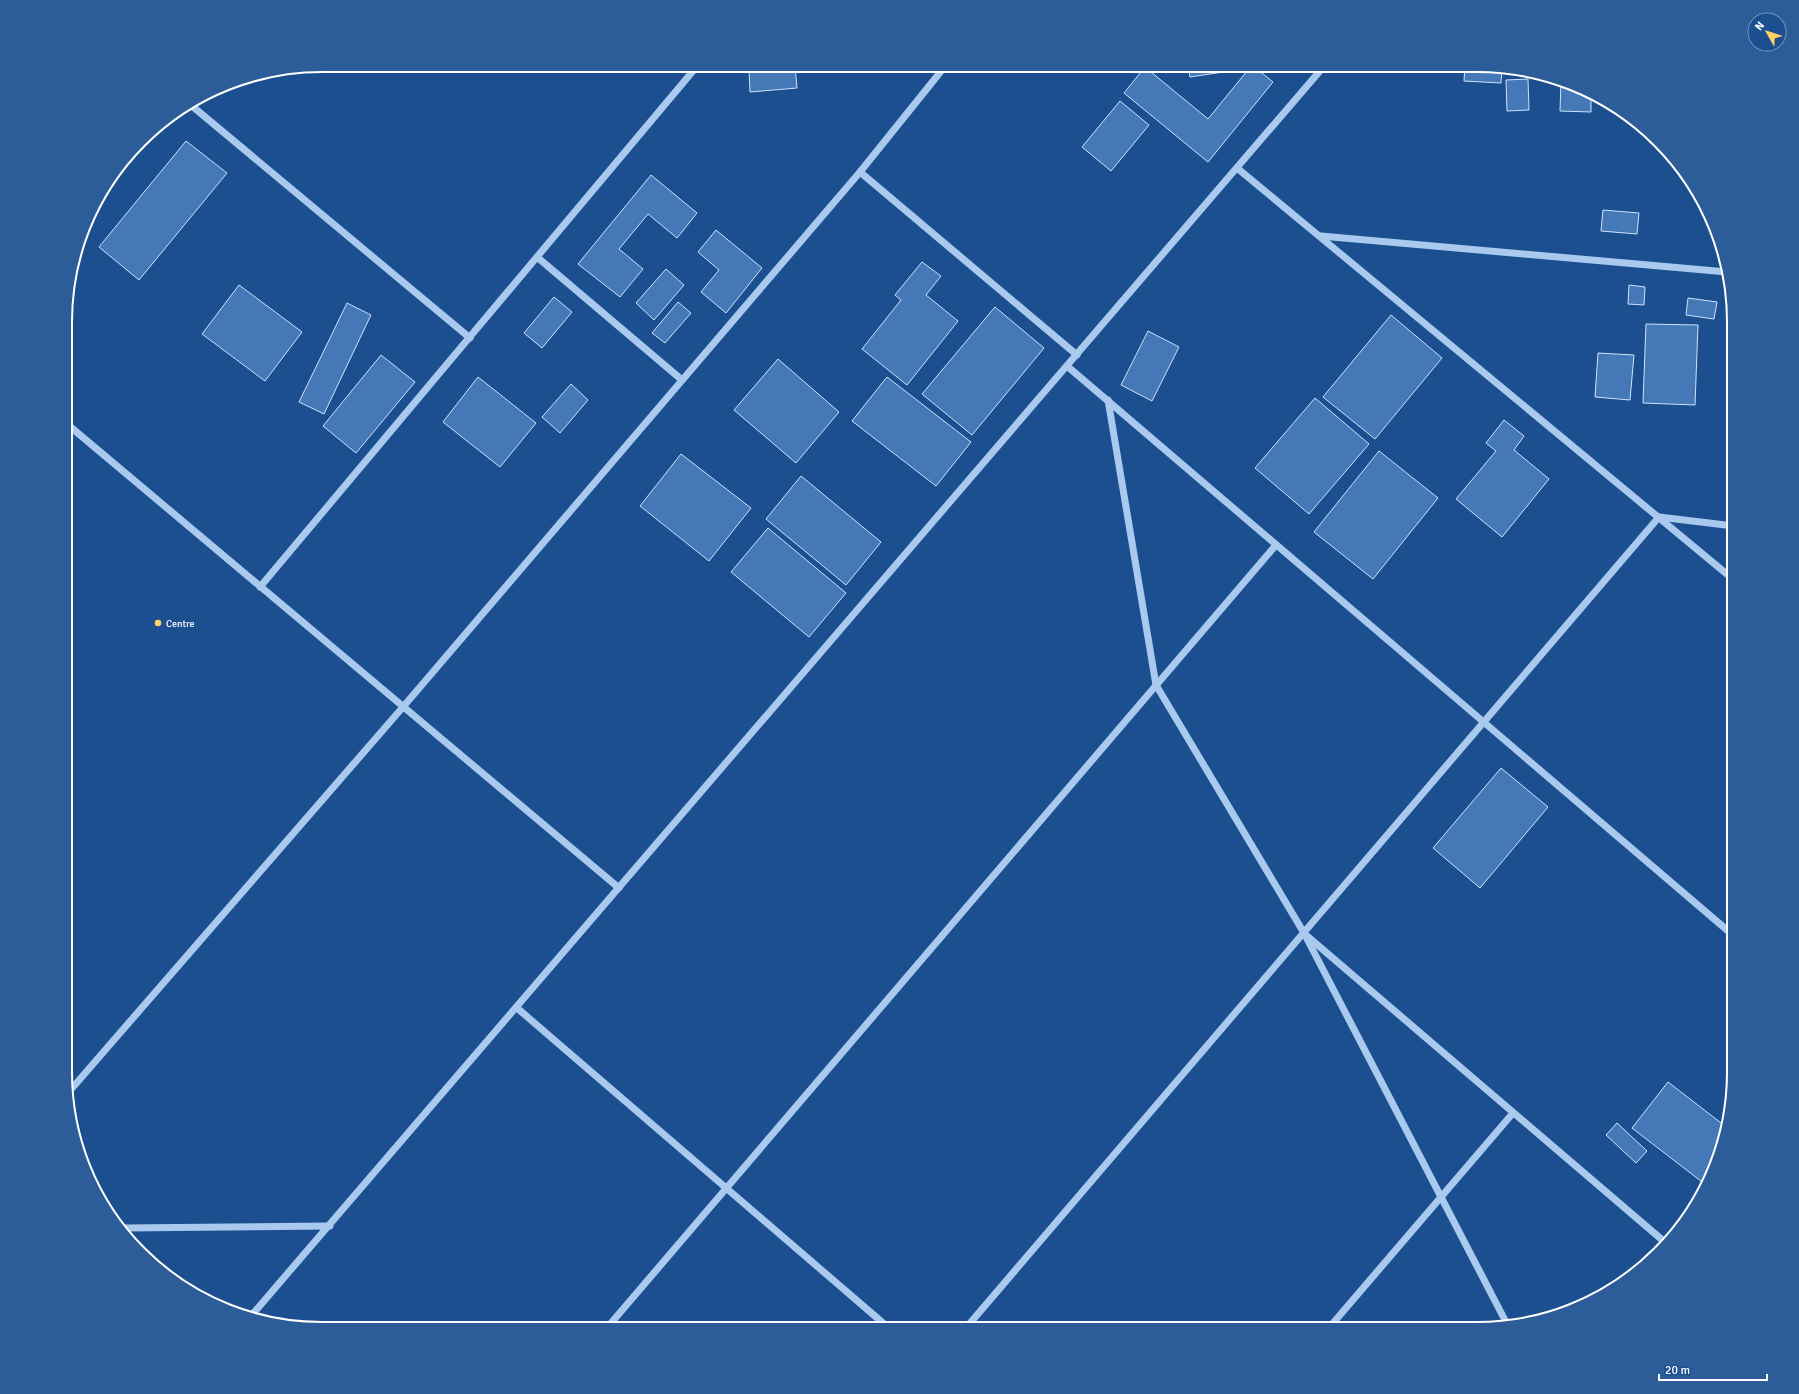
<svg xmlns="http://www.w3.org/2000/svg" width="1799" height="1394" font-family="Signika,sans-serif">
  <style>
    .building { fill: #4478b7; stroke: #cfe3fa }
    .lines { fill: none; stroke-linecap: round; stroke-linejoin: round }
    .minor { stroke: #a9c9ee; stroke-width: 7 }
    .poi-dot { fill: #ffd166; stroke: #1b4f8f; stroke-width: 1.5 }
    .labels { text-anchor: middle; stroke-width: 3; stroke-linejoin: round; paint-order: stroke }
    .poi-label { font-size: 10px; fill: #fff; stroke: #1b4f8f; text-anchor: start }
    .rim { fill: none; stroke: #fff; stroke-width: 2 }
  </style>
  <rect width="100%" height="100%" fill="#1b4f8f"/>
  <g class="building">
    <polygon points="795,65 797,88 750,92 749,69"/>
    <polygon points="1188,65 1229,65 1230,71 1190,77"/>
    <polygon points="1252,65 1273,82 1208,162 1124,93 1145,67 1208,119"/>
    <polygon points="1465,66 1494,66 1502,67 1501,83 1464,81"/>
    <polygon points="1528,79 1529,110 1507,111 1506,80"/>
    <polygon points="1561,81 1575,84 1591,95 1591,112 1560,111"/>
    <polygon points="1120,101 1149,125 1111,171 1082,147"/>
    <polygon points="186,141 227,173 139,280 99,247"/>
    <polygon points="651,175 697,213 677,238 648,214 619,249 643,269 620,297 578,264"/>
    <polygon points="1603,210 1639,213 1637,234 1601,231"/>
    <polygon points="716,230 762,268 726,313 701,292 719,270 698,252"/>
    <polygon points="922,262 941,276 926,295 958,321 907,385 862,349 901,300 895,295"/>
    <polygon points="666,269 684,285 654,320 636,303"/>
    <polygon points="239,285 302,332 265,381 202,334"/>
    <polygon points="1629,285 1645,287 1644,305 1628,304"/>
    <polygon points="554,297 572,312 542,348 524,333"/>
    <polygon points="1688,298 1717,302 1714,319 1686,315"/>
    <polygon points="678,302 691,313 665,343 652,333"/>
    <polygon points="347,303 371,315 324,414 299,402"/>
    <polygon points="995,307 1044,348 972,435 922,394"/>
    <polygon points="1391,315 1442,358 1375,439 1323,397"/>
    <polygon points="1646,324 1698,325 1695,405 1643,403"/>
    <polygon points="1148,331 1179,347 1152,401 1121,385"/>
    <polygon points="1598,353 1634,355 1630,400 1595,397"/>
    <polygon points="381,355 415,382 356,453 323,426"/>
    <polygon points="778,359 839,412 796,463 734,410"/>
    <polygon points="478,377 536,423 500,467 443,422"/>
    <polygon points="887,377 971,442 936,486 852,421"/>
    <polygon points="571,384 588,400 560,433 542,417"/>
    <polygon points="1315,398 1369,444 1309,514 1255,468"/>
    <polygon points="1504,420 1524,436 1514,450 1549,479 1502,537 1456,499 1496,451 1486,443"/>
    <polygon points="1379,451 1438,498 1373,579 1314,532"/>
    <polygon points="681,454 751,508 709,561 640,506"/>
    <polygon points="801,476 881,542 846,585 766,519"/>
    <polygon points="768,528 846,593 809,637 731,572"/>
    <polygon points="1501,768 1548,807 1480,888 1433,848"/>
    <polygon points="1668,1082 1725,1126 1714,1171 1706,1185 1632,1128"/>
    <polygon points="1617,1123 1647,1151 1636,1163 1606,1135"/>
  </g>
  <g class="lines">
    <g class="minor">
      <polyline points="192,106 470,338"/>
      <polyline points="1237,168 1734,580"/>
      <polyline points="860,172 1077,355"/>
      <polyline points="102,190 156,127"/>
      <polyline points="1321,236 1727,272"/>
      <polyline points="537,257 682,380"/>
      <polyline points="1067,366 1734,936"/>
      <polyline points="1108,400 1156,685 1304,933 1508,1326"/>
      <polyline points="67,424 619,888"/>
      <polyline points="260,587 698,65"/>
      <polyline points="1307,936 1667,1244"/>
      <polyline points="517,1008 890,1329"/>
      <polyline points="67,1094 403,707 860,172 946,65"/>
      <polyline points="124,1228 330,1226"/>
      <polyline points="251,1316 1325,65"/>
      <polyline points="606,1329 1276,545"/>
      <polyline points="965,1329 1659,517 1734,526"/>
      <polyline points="1328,1329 1513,1113"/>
    </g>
  </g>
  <circle class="poi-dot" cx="158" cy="623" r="4"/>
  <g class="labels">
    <g class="poi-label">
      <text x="166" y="627">Centre</text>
    </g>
  </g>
  <path d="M0 0H1799V1394H0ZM322 72H1477A250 250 0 0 1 1727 322V1072A250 250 0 0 1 1477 1322H322A250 250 0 0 1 72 1072V322A250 250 0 0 1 322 72Z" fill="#2d5d98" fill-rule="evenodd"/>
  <path class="rim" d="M322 72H1477A250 250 0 0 1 1727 322V1072A250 250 0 0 1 1477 1322H322A250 250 0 0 1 72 1072V322A250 250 0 0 1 322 72Z"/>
  <g transform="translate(1767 32) rotate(309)"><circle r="19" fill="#1b4f8f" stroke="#7695bc"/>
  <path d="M0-3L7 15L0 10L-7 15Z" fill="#ffd166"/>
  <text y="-6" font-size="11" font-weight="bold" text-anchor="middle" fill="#ffffff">N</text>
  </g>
  <path d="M1659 1374v6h108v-6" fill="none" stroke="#ffffff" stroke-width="2"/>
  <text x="1665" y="1374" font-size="12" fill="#ffffff" stroke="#1b4f8f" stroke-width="3" paint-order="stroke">20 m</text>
</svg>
